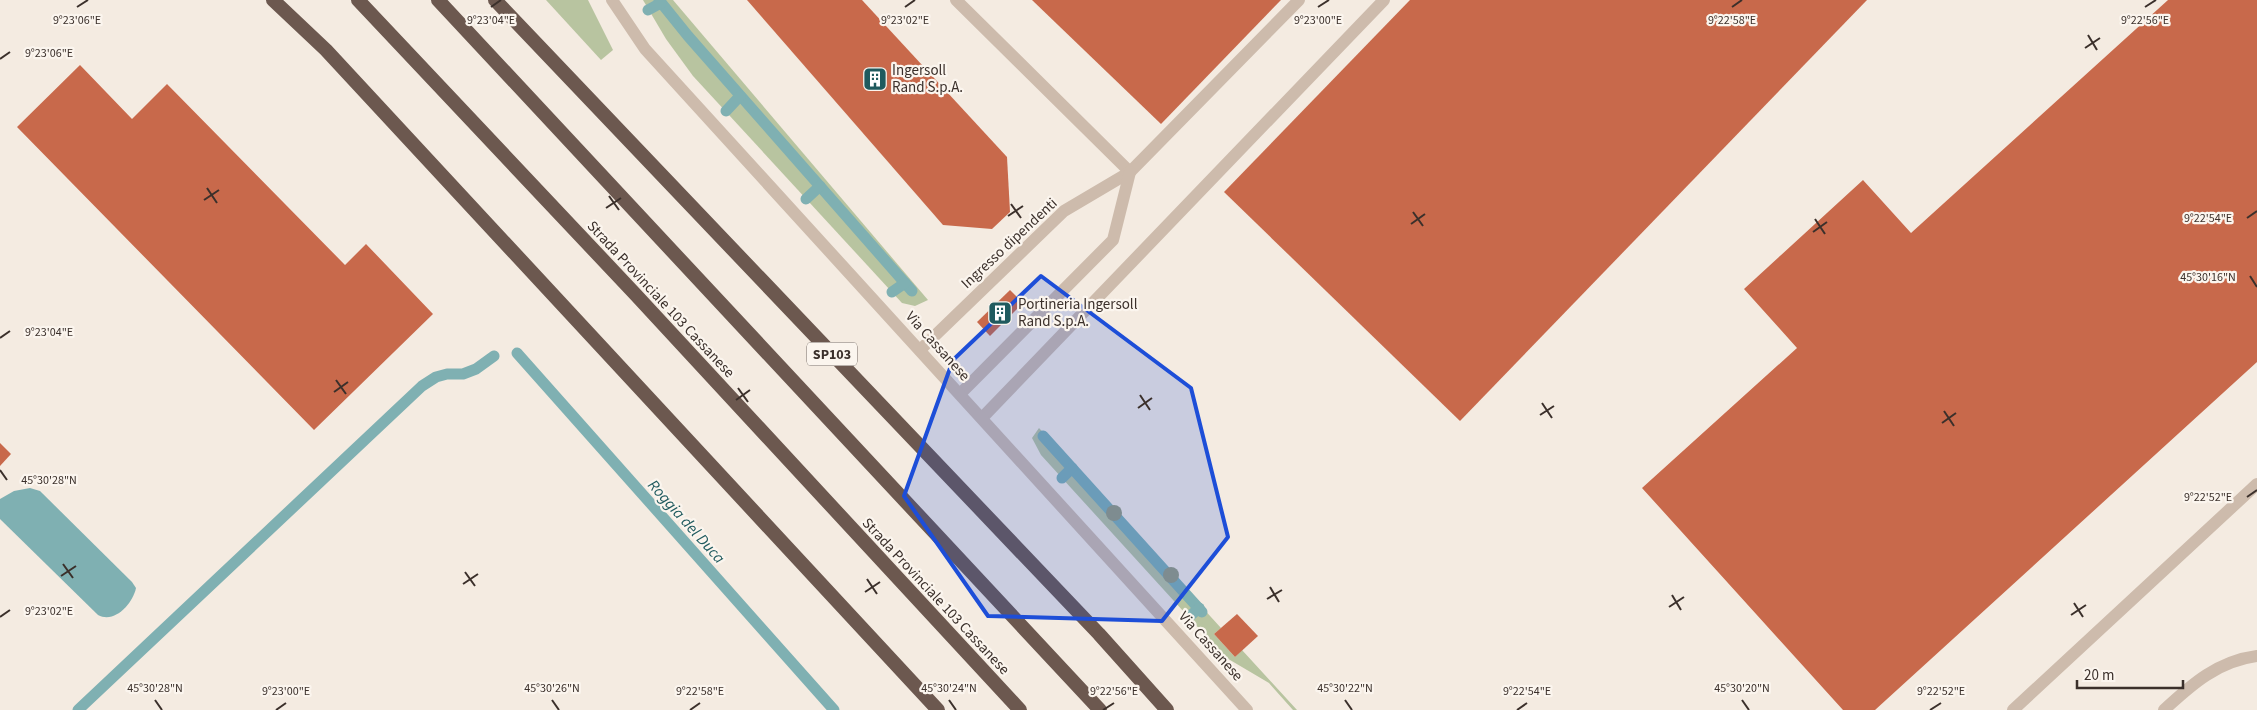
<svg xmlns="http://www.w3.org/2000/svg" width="2257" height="710" font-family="'Source Sans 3',sans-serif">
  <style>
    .green { fill: #b8c4a0 }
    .water { fill: #7fb0b2 }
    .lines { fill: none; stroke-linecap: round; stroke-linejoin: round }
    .stream { stroke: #7fb0b2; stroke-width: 11 }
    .building { fill: #c8694b }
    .service { stroke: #cdbbac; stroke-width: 12 }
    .minor { stroke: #cdbbac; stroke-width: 12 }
    .trunk { stroke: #6c584f; stroke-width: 14 }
    .tree { fill: #969b7f }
    .marked { fill: #1d4ed8; fill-opacity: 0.2; stroke: #1d4ed8; stroke-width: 4; stroke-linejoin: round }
    .ticks { fill: none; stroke: #3b302b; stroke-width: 2 }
    .labels { text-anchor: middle; stroke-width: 4.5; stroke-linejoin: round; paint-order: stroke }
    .shield { fill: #fbf5ee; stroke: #756b66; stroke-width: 1 }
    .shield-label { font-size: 14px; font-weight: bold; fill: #3b302b }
    .poi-label { font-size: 15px; fill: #3b302b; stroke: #fbf5ee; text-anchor: start }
    .street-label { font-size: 15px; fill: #3b302b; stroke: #fbf5ee }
    .water-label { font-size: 16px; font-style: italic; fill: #1f5a5e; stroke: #fbf5ee }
    .ticks-label { font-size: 12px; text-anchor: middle; fill: #3b302b; stroke: #fbf5ee; stroke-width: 4.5; stroke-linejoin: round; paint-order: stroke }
  </style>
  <rect width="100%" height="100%" fill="#f4ebe1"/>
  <g class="green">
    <polygon points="546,0 588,0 613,50 601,60"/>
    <polygon points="643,0 673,0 928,300 915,306 902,303 693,76 666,39"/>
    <polygon points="1039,428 1221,628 1214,634 1235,657 1242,650 1297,710 1293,710 1269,683 1225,657 1041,455 1032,438"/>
  </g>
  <path class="water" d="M30 488 40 491 132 582 136 588C133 603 115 624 98 615L0 519V499L14 491Z"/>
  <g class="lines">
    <g class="stream">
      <polyline points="659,0 688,36 912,291"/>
      <polyline points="648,10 661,3"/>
      <polyline points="726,111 740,96"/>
      <polyline points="806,199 820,186"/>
      <polyline points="892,292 905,283"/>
      <polyline points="517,353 834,710"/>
      <polyline points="1043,436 1202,612"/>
      <polyline points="1062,478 1072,468"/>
      <polyline points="1189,617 1199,608"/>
      <polyline points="78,710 422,386 436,377 447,374 463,374 476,369 494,356"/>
    </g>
  </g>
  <g class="building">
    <polygon points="747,0 862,0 1007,157 1010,212 992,229 943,225"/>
    <polygon points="1032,0 1281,0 1161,124"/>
    <polygon points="1410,0 1867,0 1460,421 1224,192"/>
    <polygon points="2168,0 2257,0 2257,362 1875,710 1843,710 1642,488 1797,348 1744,289 1863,180 1911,233"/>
    <polygon points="80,65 132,119 167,84 345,265 366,244 433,314 314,430 17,127"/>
    <polygon points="1010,290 1023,303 990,336 977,322"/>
    <polygon points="0,443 11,454 0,466"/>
    <polygon points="1237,614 1258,636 1235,657 1214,634"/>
  </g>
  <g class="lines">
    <g class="service">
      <polyline points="956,0 1130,172"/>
      <polyline points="920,350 1064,211 1130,172 1299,0"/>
      <polyline points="960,394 1113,240 1130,172"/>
      <polyline points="982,418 1384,0"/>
      <polyline points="2013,710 2257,484"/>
    </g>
    <g class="minor">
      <polyline points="612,0 645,49 1247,710"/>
      <path d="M2164 710C2192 684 2218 661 2257 656"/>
    </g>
    <g class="trunk">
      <polyline points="273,0 326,50 938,710"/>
      <polyline points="358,0 636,295 1020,710"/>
      <polyline points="438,0 1100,710"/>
      <polyline points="495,0 1099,634 1167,710"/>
    </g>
  </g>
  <g class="tree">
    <circle cx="1114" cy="513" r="8"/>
    <circle cx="1171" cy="575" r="8"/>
  </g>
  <path class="marked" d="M1041 276 1191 388 1228 537 1162 621 988 616 904 496 953 360Z"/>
  <path class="ticks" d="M77 7 88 0M491 7 501 0M905 7 915 0M1318 7 1329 0M1732 7 1742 0M2145 7 2156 0M2088 35 2097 50M2085 48 2100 38M0 59 10 52M207 188 217 203M609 196 619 210M204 200 219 190M1011 204 1021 218M606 208 621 198M1413 212 1423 226M1008 216 1023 206M2247 218 2257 211M1815 219 1825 234M1411 224 1425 214M1813 232 1827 222M2250 276 2257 287M0 338 10 331M336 380 346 394M738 388 748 402M334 392 348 382M1140 395 1150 410M736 400 750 390M1542 403 1552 418M1138 408 1152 398M1944 411 1954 426M1540 415 1554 406M1942 423 1956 413M0 470 7 480M2247 497 2257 490M63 564 73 578M465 572 475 586M61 576 76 566M867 579 877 594M463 584 478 574M1270 587 1279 602M865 592 880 582M1672 595 1681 610M1267 599 1282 590M2074 603 2083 617M1669 607 1684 597M2071 615 2086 605M0 617 10 610M155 700 162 710M552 700 559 710M949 700 956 710M1345 700 1352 710M1742 700 1749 710M276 710 286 703M690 710 700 703M1103 710 1114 703M1517 710 1527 703M1930 710 1941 703"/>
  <defs>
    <g id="building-square" transform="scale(1.25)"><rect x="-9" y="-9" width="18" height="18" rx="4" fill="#1f5a5e" stroke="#fbf5ee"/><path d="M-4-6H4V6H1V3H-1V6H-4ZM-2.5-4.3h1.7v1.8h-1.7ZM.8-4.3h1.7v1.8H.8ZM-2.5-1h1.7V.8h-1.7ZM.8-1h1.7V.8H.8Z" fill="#fff"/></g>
  </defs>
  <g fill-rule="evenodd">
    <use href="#building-square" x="875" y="79"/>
    <use href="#building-square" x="1000" y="313"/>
  </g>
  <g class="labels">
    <rect class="shield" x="807" y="342.5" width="50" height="23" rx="4"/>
    <g class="shield-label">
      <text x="832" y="359">SP103</text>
    </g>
    <g class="poi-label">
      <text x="892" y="75">Ingersoll<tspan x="892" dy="17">Rand S.p.A.</tspan></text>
      <text x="1018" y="309">Portineria Ingersoll<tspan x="1018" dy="17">Rand S.p.A.</tspan></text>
    </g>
    <g class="street-label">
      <text transform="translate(1009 243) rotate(-43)" y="5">Ingresso dipendenti</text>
      <text transform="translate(661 299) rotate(47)" y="5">Strada Provinciale 103 Cassanese</text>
      <text transform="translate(938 346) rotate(48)" y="5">Via Cassanese</text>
      <text transform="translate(936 596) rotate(47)" y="5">Strada Provinciale 103 Cassanese</text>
      <text transform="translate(1211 646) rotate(48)" y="5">Via Cassanese</text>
    </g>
    <g class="water-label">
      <text transform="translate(687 521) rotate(48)" y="6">Roggia del Duca</text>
    </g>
  </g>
  <g class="ticks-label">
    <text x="77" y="24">9°23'06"E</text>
    <text x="491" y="24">9°23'04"E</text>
    <text x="905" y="24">9°23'02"E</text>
    <text x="1318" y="24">9°23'00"E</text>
    <text x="1732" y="24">9°22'58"E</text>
    <text x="2145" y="24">9°22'56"E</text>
    <text x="49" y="57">9°23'06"E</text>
    <text x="2208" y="222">9°22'54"E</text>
    <text x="2208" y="281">45°30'16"N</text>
    <text x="49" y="336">9°23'04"E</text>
    <text x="49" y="484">45°30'28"N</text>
    <text x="2208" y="501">9°22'52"E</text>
    <text x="49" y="615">9°23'02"E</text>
    <text x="155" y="692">45°30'28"N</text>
    <text x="552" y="692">45°30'26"N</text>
    <text x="949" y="692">45°30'24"N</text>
    <text x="1345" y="692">45°30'22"N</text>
    <text x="1742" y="692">45°30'20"N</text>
    <text x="286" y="695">9°23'00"E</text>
    <text x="700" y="695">9°22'58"E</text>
    <text x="1114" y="695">9°22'56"E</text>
    <text x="1527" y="695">9°22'54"E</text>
    <text x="1941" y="695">9°22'52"E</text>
  </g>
  <path d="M2077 680v8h106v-8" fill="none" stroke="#3b302b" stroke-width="2.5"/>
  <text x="2084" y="680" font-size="15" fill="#3b302b" stroke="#fbf5ee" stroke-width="4" paint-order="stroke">20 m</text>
</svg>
